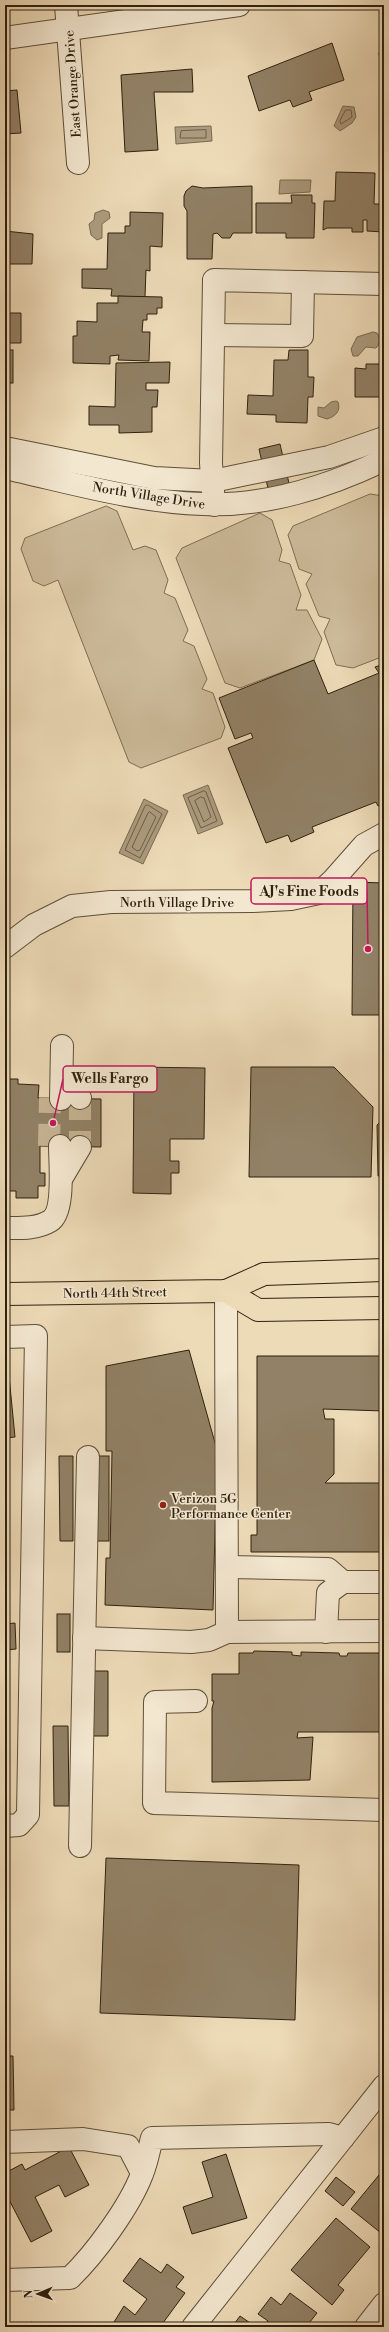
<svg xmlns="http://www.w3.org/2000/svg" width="389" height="2332" font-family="'Libre Bodoni',serif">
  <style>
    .green { fill: #cdbb9a; stroke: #7e6e54 }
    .water { fill: #ac9b7e; stroke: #7a6a51 }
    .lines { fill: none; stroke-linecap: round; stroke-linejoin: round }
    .shore { stroke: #6e5e46; stroke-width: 1 }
    .building { fill: #928166; stroke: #2f210e }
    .minor-tunnel { stroke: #c7b595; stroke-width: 22; stroke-dasharray: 22 11; stroke-linecap: butt }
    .minor-casing { stroke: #5e4f38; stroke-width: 24 }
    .major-casing { stroke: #2f210e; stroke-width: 24 }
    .minor { stroke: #f3e7d0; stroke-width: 22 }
    .major { stroke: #eddab7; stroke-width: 22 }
    .poi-dot { fill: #8f2418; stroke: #f3e7d0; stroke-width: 1.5 }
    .labels { text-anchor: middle; stroke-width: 3; stroke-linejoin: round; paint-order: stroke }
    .street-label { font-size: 13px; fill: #2f210e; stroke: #f3e7d0 }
    .poi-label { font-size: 13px; fill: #2f210e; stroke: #f3e7d0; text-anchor: start }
    .leader { fill: none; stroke: #c2185b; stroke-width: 1.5 }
    .callout-dot { fill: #c2185b; stroke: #f3e7d0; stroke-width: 1.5 }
    .callout { fill: #f3e7d0; stroke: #c2185b; stroke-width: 1.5 }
    .callout-label { font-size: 14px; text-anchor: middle; font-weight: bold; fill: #2f210e }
  </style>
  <rect width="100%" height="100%" fill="#eddab7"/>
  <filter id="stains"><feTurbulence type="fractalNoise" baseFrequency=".005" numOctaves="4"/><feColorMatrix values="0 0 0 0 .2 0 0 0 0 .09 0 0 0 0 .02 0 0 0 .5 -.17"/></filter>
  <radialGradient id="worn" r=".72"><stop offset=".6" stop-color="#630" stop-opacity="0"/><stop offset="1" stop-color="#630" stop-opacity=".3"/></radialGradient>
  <g class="green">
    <polygon points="370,494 384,496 384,656 353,668 336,665 324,632 330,619 319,616 306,584 312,574 299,569 288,535 293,526"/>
    <polygon points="106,506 117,511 133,550 145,546 156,550 168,580 164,593 175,598 188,630 183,641 194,646 207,679 202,689 213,693 225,727 221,738 141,768 129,762 58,580 44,586 33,581 21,549 25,538"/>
    <polygon points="260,513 272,520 282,550 279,561 290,564 301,595 296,610 307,610 322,639 314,660 240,688 225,683 176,558 182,548"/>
  </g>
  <g class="water">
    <polygon points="343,106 354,107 356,117 352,123 340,131 334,126"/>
    <polygon points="211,126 212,141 176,144 175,127"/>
    <polygon points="280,180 311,180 310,192 279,194"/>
    <polygon points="103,210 109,212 110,218 102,224 102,238 97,240 91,235 89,224 94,220 95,213"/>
    <path d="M373 332 377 333C380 338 381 343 376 348L366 347 358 356H353L351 349 357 337Z"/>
    <path d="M336 401 338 402C341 411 336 416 327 419L318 416V407L324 408 331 402Z"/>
    <polygon points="208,785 223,824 198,834 183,795"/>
    <polygon points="144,799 168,811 143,864 119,853"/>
  </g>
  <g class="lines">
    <g class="shore">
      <polygon points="346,110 351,110 352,117 341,124 340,121"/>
      <polygon points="206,130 206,138 180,138 181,131"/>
      <polygon points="204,791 206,792 217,821 201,828 188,798"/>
      <polygon points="201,797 204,798 211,817 204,822 195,801"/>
      <polygon points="148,805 162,814 140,858 125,850 145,806"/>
      <polygon points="150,812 156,817 140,850 137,851 132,847 148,813"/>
    </g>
  </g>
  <g class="building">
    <polygon points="332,43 344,80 309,92 312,100 293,107 290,100 259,111 248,76"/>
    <polygon points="384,52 384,86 379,53"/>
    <polygon points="192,69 193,92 154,92 158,150 125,152 121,75"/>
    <polygon points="17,90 21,133 5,134 5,91"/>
    <polygon points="336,172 375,173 374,204 384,204 384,232 367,231 367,220 363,220 363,232 352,232 352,228 327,228 323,230 324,201 335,201"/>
    <polygon points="192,186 203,188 252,186 252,233 233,233 230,238 222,238 217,233 213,234 212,259 187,259 187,211 184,206 184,196 186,191"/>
    <polygon points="291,195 312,195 312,203 315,203 314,238 286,238 286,233 256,233 256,203 292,203"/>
    <polygon points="130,212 163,213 162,247 150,246 150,271 146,270 145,297 111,296 112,289 82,288 82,269 107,269 108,233 125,233 125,226 130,226"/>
    <polygon points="5,231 33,234 32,264 5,264"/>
    <polygon points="5,280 8,280 8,313 21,313 21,343 5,343"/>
    <polygon points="118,296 162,297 162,308 157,308 157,314 147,314 147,320 143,320 142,332 150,332 149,361 118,360 119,355 110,356 110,364 73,363 73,336 77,336 77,321 97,322 97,303 118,303"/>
    <rect x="5" y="350" width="8" height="33"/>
    <polygon points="289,350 308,350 308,377 314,377 313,397 308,397 307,423 276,422 276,415 247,414 248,395 273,396 274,360 288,360"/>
    <polygon points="170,362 169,383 146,383 146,390 158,390 157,407 152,407 152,432 119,433 119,425 89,425 89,406 115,407 116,363"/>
    <polygon points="366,364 384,364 384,397 355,397 355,368 366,369"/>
    <polygon points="280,444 291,492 270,497 259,449"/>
    <polygon points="314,660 328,694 379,673 375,667 384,664 384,804 378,806 376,802 312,827 314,832 291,842 288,835 266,843 228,748 253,738 251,733 235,739 219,698"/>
    <polygon points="353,882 384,883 384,1015 352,1015"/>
    <polygon points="381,1030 384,1030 384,1053 382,1051"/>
    <polygon points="134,1067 205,1068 204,1139 170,1139 170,1161 179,1161 179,1173 171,1173 171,1194 133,1193"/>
    <polygon points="251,1067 334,1067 373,1107 371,1177 249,1177"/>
    <polygon points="5,1079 18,1079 18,1084 39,1085 38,1098 101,1099 101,1147 40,1146 40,1173 45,1173 45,1186 38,1186 38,1198 16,1198 16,1191 5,1191"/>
    <polygon points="384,1119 384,1176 378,1176 377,1125"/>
    <polygon points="189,1350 217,1450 213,1610 105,1605 106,1558 110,1558 112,1451 106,1451 106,1366"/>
    <polygon points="257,1356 384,1356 384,1411 323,1409 325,1419 334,1419 334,1474 325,1483 384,1483 384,1552 251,1552 251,1535 257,1535"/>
    <polygon points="5,1376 9,1376 15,1437 5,1438"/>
    <polygon points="59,1456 73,1456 73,1541 60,1541"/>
    <rect x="94" y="1456" width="15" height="85"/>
    <rect x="57" y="1614" width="13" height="38"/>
    <polygon points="15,1623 16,1649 5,1650 5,1624"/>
    <polygon points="254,1651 292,1652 292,1655 301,1656 301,1652 339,1653 340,1656 347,1656 348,1653 384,1653 384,1732 298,1732 297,1738 313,1737 310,1780 212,1782 212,1708 214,1701 212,1701 212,1674 239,1674 239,1653 253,1653"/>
    <polygon points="92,1671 108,1671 108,1736 93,1736"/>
    <polygon points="53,1726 68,1726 69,1806 54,1806"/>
    <polygon points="106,1858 299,1865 295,2020 100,2013"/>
    <polygon points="5,2056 13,2056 14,2110 5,2110"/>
    <polygon points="69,2147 89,2185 65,2197 59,2185 35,2197 52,2231 31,2242 5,2192 5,2173 22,2164 25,2170"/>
    <polygon points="226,2154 247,2218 192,2234 183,2207 213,2197 202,2162"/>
    <polygon points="384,2169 384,2230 381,2233 351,2209"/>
    <polygon points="336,2177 355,2192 343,2206 325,2191"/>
    <polygon points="336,2218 370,2247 338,2285 344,2290 332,2305 291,2270"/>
    <polygon points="140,2258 161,2273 167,2264 184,2277 176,2287 185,2293 160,2327 111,2327 124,2306 135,2315 147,2299 123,2281"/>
    <polygon points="290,2293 317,2313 306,2327 264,2327 268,2321 258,2314 271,2297 281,2305"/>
    <polygon points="240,2316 256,2327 232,2327"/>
    <polygon points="32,2322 34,2327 17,2327"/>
  </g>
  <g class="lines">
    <g class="minor-tunnel">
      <polyline points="80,1098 80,1147"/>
      <polyline points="49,1146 50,1098"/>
    </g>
    <g class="minor-casing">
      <g id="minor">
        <polyline points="66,5 78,163"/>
        <polyline points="5,38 239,5"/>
        <polyline points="214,335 302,336 303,282"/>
        <polyline points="5,448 154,478 213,481 329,457 384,438"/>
        <path d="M5 468C69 482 136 502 203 504 266 507 327 487 384 460"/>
        <polyline points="214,505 211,463 214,280 384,284"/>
        <polyline points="5,947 34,925 72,906 111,902 253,901 291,899 319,893 333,880 364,845 384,834"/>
        <polyline points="62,1072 80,1098"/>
        <polyline points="61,1099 62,1046"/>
        <polyline points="61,1179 80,1147"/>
        <path d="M5 1228C20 1228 37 1229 50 1221 65 1212 60 1162 60 1146"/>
        <polyline points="226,1291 227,1632"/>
        <polyline points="5,1337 36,1336 28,1815 19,1825 5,1826"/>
        <polyline points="227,1567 328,1569 343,1582 384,1582"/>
        <polyline points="326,1632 328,1593 343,1582"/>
        <polyline points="84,1638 191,1642 209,1640 227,1632 384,1631"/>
        <polyline points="196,1701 155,1702 154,1803 384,1810"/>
        <polyline points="80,1846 88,1457"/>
        <polyline points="5,2142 83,2139 128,2146 142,2173"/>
        <path d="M5 2280 70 2278C95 2254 130 2206 142 2174 147 2162 149 2149 152 2138L329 2134 343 2138"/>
        <polyline points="193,2327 384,2086"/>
        <polyline points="366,2327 384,2304"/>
      </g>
    </g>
    <g class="major-casing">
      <g id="major">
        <polyline points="226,1291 258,1310 384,1308"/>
        <polyline points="5,1294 226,1291 264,1274 384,1270"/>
      </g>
    </g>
    <use href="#minor" class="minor"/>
    <use href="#major" class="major"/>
  </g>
  <circle class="poi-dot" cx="163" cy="1505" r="4"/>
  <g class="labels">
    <g class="street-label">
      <text transform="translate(72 84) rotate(-94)" y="5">East Orange Drive</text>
      <text transform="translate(149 495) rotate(9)" y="5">North Village Drive</text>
      <text x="177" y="907">North Village Drive</text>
      <text transform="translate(115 1292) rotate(-1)" y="5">North 44th Street</text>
    </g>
    <g class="poi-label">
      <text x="171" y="1503">Verizon 5G<tspan x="171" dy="15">Performance Center</tspan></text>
    </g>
  </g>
  <path class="leader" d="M368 949L367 891M53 1123L63 1079"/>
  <g class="callout-dot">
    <circle cx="368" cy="949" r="4"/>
    <circle cx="53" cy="1123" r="4"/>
  </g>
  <g class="callout">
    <rect x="251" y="878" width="116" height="26" rx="4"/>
    <rect x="63" y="1066" width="94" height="26" rx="4"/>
  </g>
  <g class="callout-label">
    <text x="309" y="896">AJ's Fine Foods</text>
    <text x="110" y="1083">Wells Fargo</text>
  </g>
  <rect width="389" height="2332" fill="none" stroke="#eddab7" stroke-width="20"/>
  <rect x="6" y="6" width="377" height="2320" fill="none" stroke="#2f210e" stroke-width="2"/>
  <rect x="10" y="10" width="369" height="2312" fill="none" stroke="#2f210e"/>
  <g transform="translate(38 2294) rotate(268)" stroke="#f3e7d0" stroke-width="3" paint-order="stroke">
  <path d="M0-3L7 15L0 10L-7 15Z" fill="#2f210e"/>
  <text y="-6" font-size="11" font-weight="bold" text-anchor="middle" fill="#2f210e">N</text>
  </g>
  <rect width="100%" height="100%" filter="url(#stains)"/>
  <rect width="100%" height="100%" fill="url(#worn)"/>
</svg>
